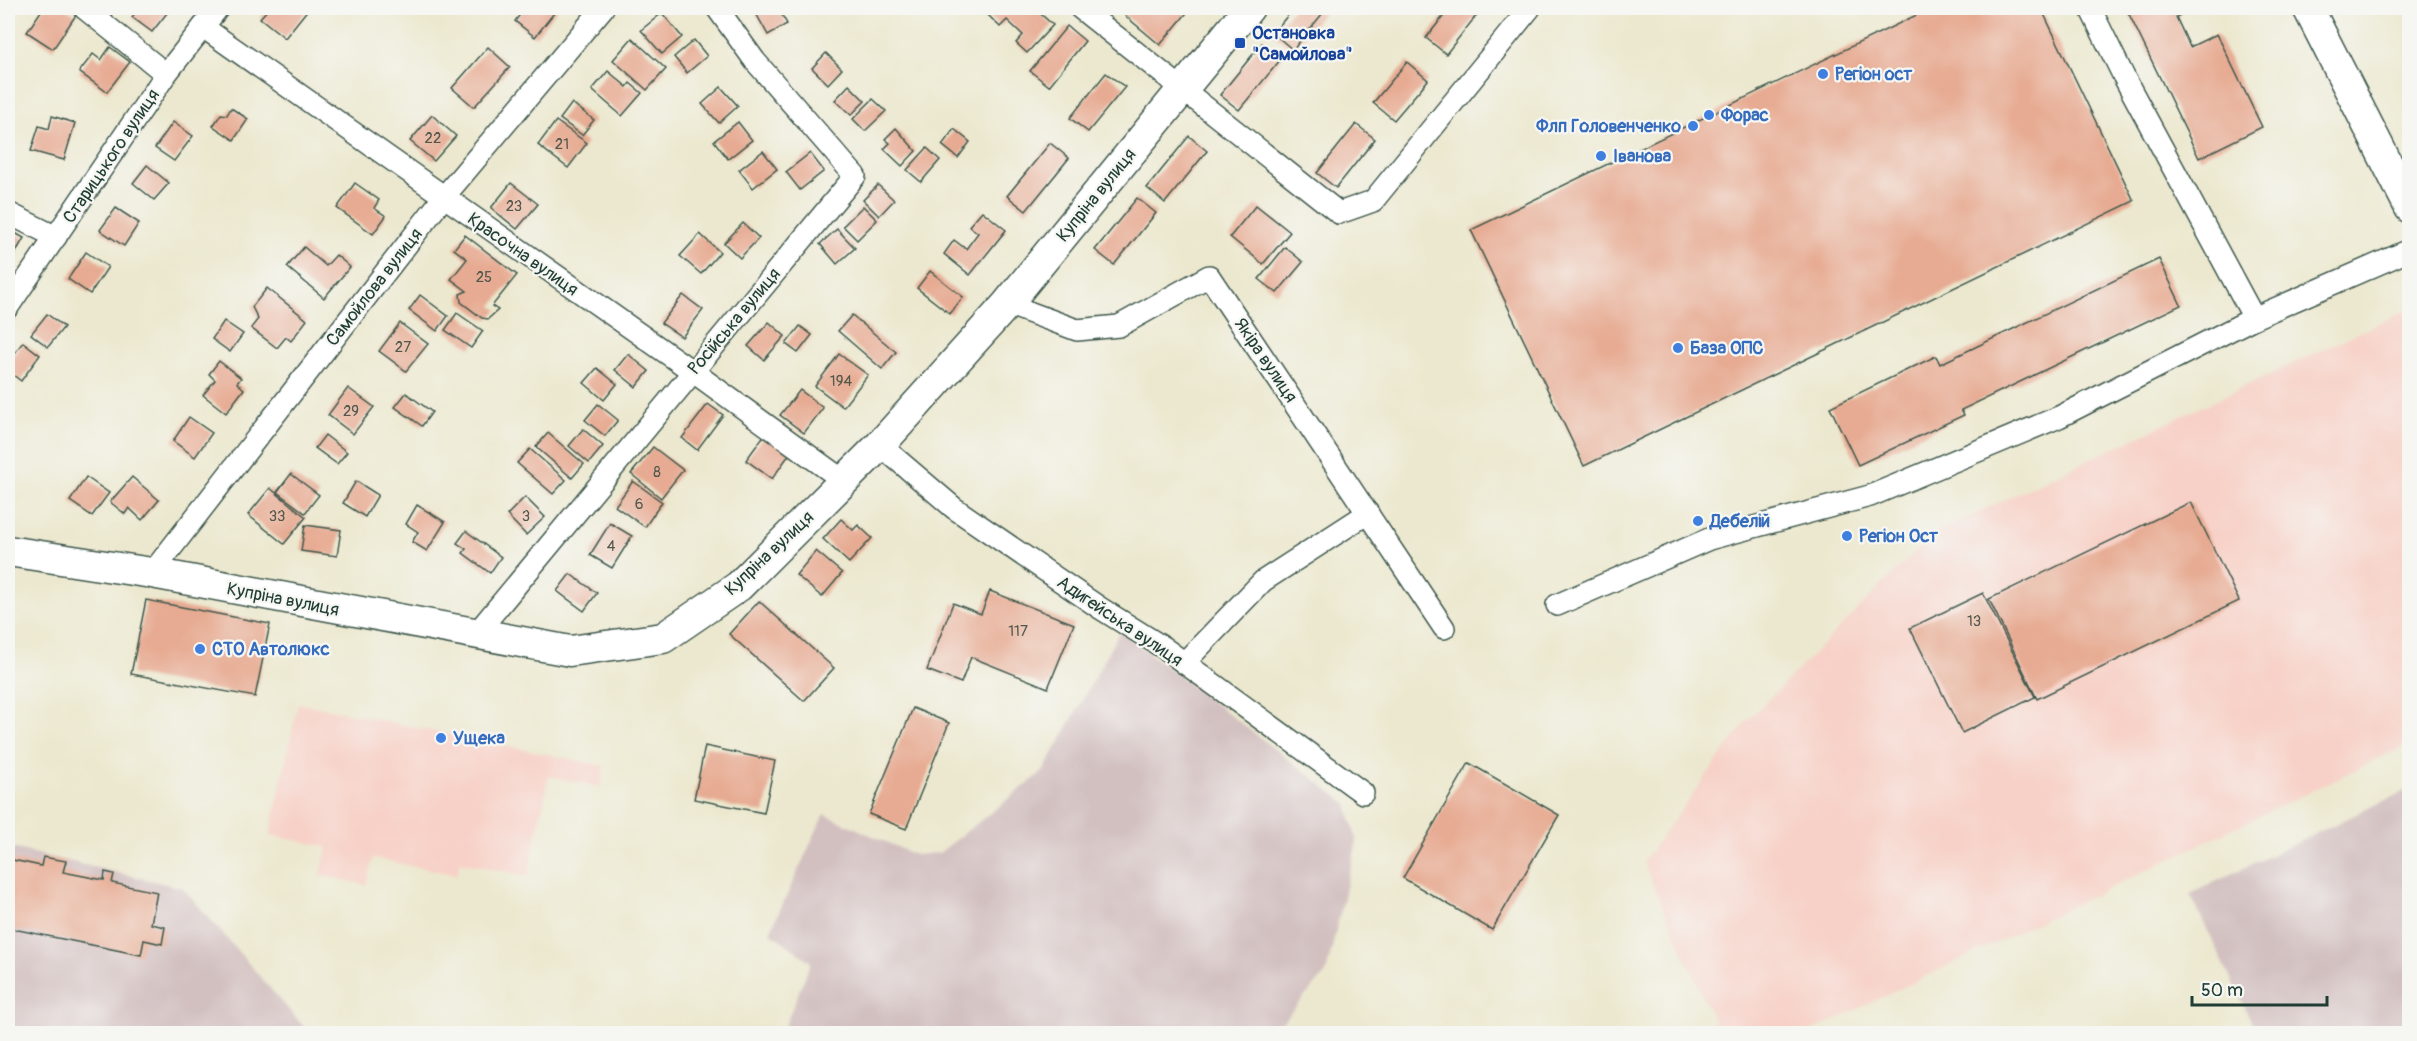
<svg xmlns="http://www.w3.org/2000/svg" width="2417" height="1041" font-family="Pangolin,sans-serif">
  <style>
    .built { fill: #f7d1c7 }
    .industrial { fill: #d2bfc0 }
    .building { fill: #e7ab93 }
    .lines { fill: none; stroke-linecap: round; stroke-linejoin: round }
    .street-casing { stroke: #3e574b; stroke-width: 24 }
    .secondary-casing { stroke: #3e574b; stroke-width: 33 }
    .street { stroke: #fff; stroke-width: 21 }
    .secondary { stroke: #fff; stroke-width: 30 }
    .transit-dot { fill: #1a4fb4; stroke: #f6f6f2; stroke-width: 2 }
    .shop-dot { fill: #3f7fe0; stroke: #f6f6f2; stroke-width: 2 }
    .labels { text-anchor: middle; stroke-width: 4.5; stroke-linejoin: round; paint-order: stroke }
    .number-label { font-size: 15px; fill: #51584c }
    .transit-label { font-size: 18px; font-weight: bold; fill: #164399; stroke: #f6f6f2; text-anchor: start }
    .shop-label { font-size: 18px; font-weight: bold; fill: #366cbe; stroke: #f6f6f2; text-anchor: start }
    .street-label { font-size: 18px; fill: #1f3d34; stroke: #f6f6f2 }
  </style>
  <rect width="100%" height="100%" fill="#f6f6f2"/>
  <filter id="ink" filterUnits="userSpaceOnUse"><feTurbulence type="fractalNoise" baseFrequency=".0167" numOctaves="2"/><feDisplacementMap in="SourceGraphic" scale="12" xChannelSelector="R" yChannelSelector="G"/><feConvolveMatrix kernelMatrix="1 2 1 2 8 2 1 2 1" color-interpolation-filters="sRGB"/></filter>
  <filter id="wash" filterUnits="userSpaceOnUse"><feTurbulence type="fractalNoise" baseFrequency=".008" numOctaves="4" result="noise"/><feDisplacementMap in="SourceGraphic" scale="24" xChannelSelector="R" yChannelSelector="G"/><feGaussianBlur stdDeviation="1.35" result="paint"/><feColorMatrix in="noise" values="0 0 0 0 0 0 0 0 0 0 0 0 0 0 0 0 0 1.4 0 .05"/><feComposite in="paint" operator="in"/></filter>
  <g filter="url(#wash)">
    <rect width="100%" height="100%" fill="#ece8cf"/>
    <g class="built">
      <polygon points="2409,309 2409,744 1808,1033 1719,1033 1643,862 1745,723 1934,533"/>
      <polygon points="298,703 604,766 600,787 549,776 528,876 460,862 457,875 373,858 366,885 321,875 327,847 270,835"/>
    </g>
    <g class="industrial">
      <polygon points="1120,631 1347,804 1357,841 1326,973 1282,1022 1267,1033 782,1033 811,962 770,932 824,814 915,855 939,853 1043,772"/>
      <polygon points="2409,789 2409,1033 2257,1033 2190,894"/>
      <polygon points="8,847 183,888 309,1033 8,1034"/>
    </g>
    <g id="blocks">
      <g class="building">
        <polygon points="43,8 64,8 76,15 53,49 27,32"/>
        <polygon points="139,8 171,8 152,32 132,17"/>
        <polygon points="269,8 309,8 285,38 260,18"/>
        <polygon points="525,8 558,8 535,37 515,21"/>
        <polygon points="753,8 778,8 787,24 768,35"/>
        <polygon points="995,8 1034,8 1053,25 1027,53 1016,43 1023,35 1007,20 1000,27 988,15"/>
        <polygon points="1116,8 1191,8 1160,45"/>
        <polygon points="1294,8 1327,8 1293,50 1273,33"/>
        <polygon points="1450,8 1476,8 1480,11 1446,54 1426,38"/>
        <polygon points="1931,8 2041,8 2134,201 1584,466 1471,230"/>
        <polygon points="2126,8 2176,8 2180,15 2176,17 2190,47 2217,34 2262,127 2199,158"/>
        <polygon points="662,13 682,37 662,54 641,30"/>
        <polygon points="1067,26 1085,41 1049,86 1030,71"/>
        <polygon points="632,38 666,69 647,90 613,60"/>
        <polygon points="694,40 707,56 687,73 674,57"/>
        <polygon points="1262,43 1281,59 1239,110 1220,95"/>
        <polygon points="110,47 130,62 107,92 79,72 93,54 101,60"/>
        <polygon points="488,47 510,67 474,107 452,88"/>
        <polygon points="826,53 842,69 828,84 812,68"/>
        <polygon points="1407,62 1428,80 1394,120 1373,103"/>
        <polygon points="608,71 627,87 630,83 642,93 622,116 592,90"/>
        <polygon points="1106,73 1125,87 1088,132 1070,118"/>
        <polygon points="849,85 865,101 851,115 835,100"/>
        <polygon points="721,87 738,106 719,123 702,104"/>
        <polygon points="873,99 886,111 865,131 853,119"/>
        <polygon points="572,103 594,120 582,135 560,119"/>
        <polygon points="231,108 248,119 234,140 213,126 221,114 227,115"/>
        <polygon points="432,115 456,136 434,161 410,141"/>
        <polygon points="52,116 75,123 64,160 31,151 39,126 49,129"/>
        <polygon points="556,121 587,143 568,168 538,145"/>
        <polygon points="173,122 193,136 174,161 155,148"/>
        <polygon points="738,122 752,140 728,159 714,141"/>
        <polygon points="1356,124 1375,139 1336,188 1317,173"/>
        <polygon points="896,128 916,151 902,166 884,149 890,143 885,139"/>
        <polygon points="954,129 970,142 958,158 942,145"/>
        <polygon points="1189,136 1207,151 1165,203 1147,188"/>
        <polygon points="1050,143 1069,158 1026,211 1007,196"/>
        <polygon points="927,148 940,160 921,182 907,170"/>
        <polygon points="763,151 777,169 753,188 739,170"/>
        <polygon points="810,153 824,171 800,190 786,172"/>
        <polygon points="147,165 169,183 154,200 133,183"/>
        <polygon points="355,183 379,200 374,208 386,216 373,234 337,208"/>
        <polygon points="511,183 538,204 517,229 491,208"/>
        <polygon points="878,185 894,200 879,216 863,200"/>
        <polygon points="1137,198 1156,213 1114,265 1095,250"/>
        <polygon points="1256,205 1290,232 1263,264 1230,237"/>
        <polygon points="863,206 877,220 857,240 843,226"/>
        <polygon points="116,208 139,223 124,246 100,230"/>
        <polygon points="982,211 1006,230 970,275 944,254 954,240 966,249 978,233 969,226"/>
        <polygon points="743,223 759,238 740,258 724,243"/>
        <polygon points="8,229 24,238 13,257 8,253"/>
        <polygon points="837,229 855,248 837,264 820,244"/>
        <polygon points="700,234 720,252 701,274 680,256"/>
        <polygon points="465,235 517,275 492,306 498,310 488,319 482,318 461,302 460,294 467,291 451,279 467,259 454,249"/>
        <polygon points="304,247 326,266 336,255 350,267 324,298 287,267"/>
        <polygon points="1285,247 1303,262 1277,293 1259,279"/>
        <polygon points="86,252 108,267 90,294 68,279"/>
        <polygon points="2159,259 2181,305 1961,410 1964,415 1858,465 1830,407 1936,356 1940,364"/>
        <polygon points="930,271 963,297 950,314 917,288"/>
        <polygon points="267,288 307,320 291,341 286,337 277,348 251,328 258,319 252,307"/>
        <polygon points="420,295 448,316 437,331 409,310"/>
        <polygon points="683,295 703,310 682,337 661,323"/>
        <polygon points="457,313 483,331 471,348 445,330"/>
        <polygon points="47,314 64,327 48,347 31,334"/>
        <polygon points="852,315 896,352 882,369 838,331"/>
        <polygon points="224,321 243,334 230,352 212,339"/>
        <polygon points="769,322 785,336 764,360 748,346"/>
        <polygon points="400,323 428,344 406,371 379,351"/>
        <polygon points="800,326 812,335 798,353 786,344"/>
        <polygon points="23,342 40,355 21,381 8,371 8,362"/>
        <polygon points="628,354 649,371 636,387 615,370"/>
        <polygon points="839,354 868,375 843,407 815,386"/>
        <polygon points="219,361 241,378 237,383 244,389 226,413 203,395 215,380 209,374"/>
        <polygon points="597,368 617,384 604,400 584,383"/>
        <polygon points="348,388 374,407 353,434 328,415"/>
        <polygon points="800,390 823,408 804,433 780,415"/>
        <polygon points="406,393 432,412 422,426 395,407"/>
        <polygon points="598,404 618,420 605,436 585,420"/>
        <polygon points="708,404 723,415 697,450 682,438"/>
        <polygon points="189,417 212,433 195,457 173,441"/>
        <polygon points="583,429 603,446 589,463 569,446"/>
        <polygon points="548,433 584,464 572,478 536,447"/>
        <polygon points="765,434 791,452 772,479 746,460"/>
        <polygon points="325,435 347,452 337,464 315,448"/>
        <polygon points="653,447 683,470 661,498 631,474"/>
        <polygon points="530,449 566,480 553,494 517,463"/>
        <polygon points="291,474 319,495 305,513 277,492"/>
        <polygon points="86,477 109,493 92,516 70,501"/>
        <polygon points="132,477 159,500 142,520 129,508 125,514 110,502"/>
        <polygon points="356,481 378,495 365,517 343,503"/>
        <polygon points="633,481 662,502 645,527 615,506"/>
        <polygon points="270,488 306,517 284,544 248,515"/>
        <polygon points="525,497 545,517 526,535 507,515"/>
        <polygon points="2191,502 2239,601 2037,699 1989,599"/>
        <polygon points="417,505 445,522 427,551 412,542 418,532 406,524"/>
        <polygon points="841,519 853,530 858,525 872,538 849,563 823,539"/>
        <polygon points="610,523 632,536 612,568 590,555"/>
        <polygon points="305,525 341,530 337,556 301,551"/>
        <polygon points="466,531 501,557 490,573 463,553 466,549 457,543"/>
        <polygon points="816,551 842,573 822,597 796,575"/>
        <polygon points="570,574 597,593 584,611 557,591"/>
        <polygon points="990,591 1074,624 1048,688 971,657 961,683 927,670 953,603 981,614"/>
        <polygon points="1983,593 2035,697 1962,733 1910,628"/>
        <polygon points="146,600 270,624 255,697 131,674"/>
        <polygon points="759,601 834,668 804,701 729,634"/>
        <polygon points="913,708 949,723 906,829 869,814"/>
        <polygon points="705,746 775,761 764,813 694,799"/>
        <polygon points="1469,763 1559,815 1492,930 1403,878"/>
        <polygon points="43,857 66,861 63,872 104,880 105,872 114,874 112,883 157,892 151,924 165,927 162,944 144,940 141,955 8,928 8,859 41,866"/>
      </g>
    </g>
  </g>
  <g filter="url(#ink)">
    <use href="#blocks" fill-opacity="0" stroke="#3e574b" stroke-width="1.5"/>
    <g class="lines">
      <g class="street-casing">
        <g id="street">
          <polyline points="84,8 166,74"/>
          <polyline points="1080,8 1339,213 1373,201 1530,8"/>
          <polyline points="2090,8 2124,77 2254,318"/>
          <polyline points="203,27 692,371 844,481"/>
          <polyline points="8,213 56,237"/>
          <polyline points="1007,304 1077,330 1119,326 1209,276 1444,628"/>
          <polyline points="8,307 166,74 218,8"/>
          <polyline points="880,445 954,508 1100,608 1164,648 1363,793"/>
          <polyline points="152,573 443,198 603,8"/>
          <polyline points="1557,605 1709,539 1870,496 2059,417 2254,318 2410,250"/>
          <polyline points="475,635 855,176 755,61 717,8"/>
          <polyline points="1184,663 1263,581 1368,513"/>
        </g>
      </g>
      <g class="secondary-casing">
        <g id="secondary">
          <polyline points="2308,8 2410,208"/>
          <polyline points="8,551 152,573 570,651 663,638 739,586 880,445 1007,304 1249,8"/>
        </g>
      </g>
      <use href="#street" class="street"/>
      <use href="#secondary" class="secondary"/>
    </g>
  </g>
  <rect class="transit-dot" x="1234" y="37" width="12" height="12" rx="3"/>
  <g class="shop-dot">
    <circle cx="1823" cy="74" r="6"/>
    <circle cx="1709" cy="115" r="6"/>
    <circle cx="1693" cy="126" r="6"/>
    <circle cx="1601" cy="156" r="6"/>
    <circle cx="1678" cy="348" r="6"/>
    <circle cx="1698" cy="521" r="6"/>
    <circle cx="1847" cy="536" r="6"/>
    <circle cx="200" cy="649" r="6"/>
    <circle cx="441" cy="738" r="6"/>
  </g>
  <g class="labels">
    <g class="number-label">
      <text x="433" y="143">22</text>
      <text x="562" y="149">21</text>
      <text x="514" y="211">23</text>
      <text x="484" y="282">25</text>
      <text x="403" y="352">27</text>
      <text x="841" y="386">194</text>
      <text x="351" y="416">29</text>
      <text x="657" y="477">8</text>
      <text x="639" y="509">6</text>
      <text x="277" y="521">33</text>
      <text x="526" y="521">3</text>
      <text x="611" y="551">4</text>
      <text x="1974" y="626">13</text>
      <text x="1018" y="636">117</text>
    </g>
    <g class="transit-label">
      <text x="1252" y="39">Остановка<tspan x="1252" dy="21">"Самойлова"</tspan></text>
    </g>
    <g class="shop-label">
      <text x="1835" y="80">Регіон ост</text>
      <text x="1721" y="121">Форас</text>
      <text x="1681" y="132" text-anchor="end">Флп Головенченко</text>
      <text x="1613" y="162">Іванова</text>
      <text x="1690" y="354">База ОПС</text>
      <text x="1710" y="527">Дебелій</text>
      <text x="1859" y="542">Регіон Ост</text>
      <text x="212" y="655">СТО Автолюкс</text>
      <text x="453" y="744">Ущека</text>
    </g>
    <g class="street-label">
      <text transform="translate(111 156) rotate(-56)" y="6">Старицького вулиця</text>
      <text transform="translate(1096 195) rotate(-51)" y="6">Купріна вулиця</text>
      <text transform="translate(523 254) rotate(35)" y="6">Красочна вулиця</text>
      <text transform="translate(374 287) rotate(-52)" y="6">Самойлова вулиця</text>
      <text transform="translate(734 321) rotate(-50)" y="6">Російська вулиця</text>
      <text transform="translate(1266 360) rotate(56)" y="6">Якіра вулиця</text>
      <text transform="translate(769 553) rotate(-43)" y="6">Купріна вулиця</text>
      <text transform="translate(283 599) rotate(11)" y="6">Купріна вулиця</text>
      <text transform="translate(1120 621) rotate(34)" y="6">Адигейська вулиця</text>
    </g>
  </g>
  <rect width="2417" height="1041" fill="none" stroke="#f6f6f2" stroke-width="30"/>
  <path d="M2192 996v9h135v-9" fill="none" stroke="#1f3d34" stroke-width="3"/>
  <text x="2201" y="996" font-size="18" fill="#1f3d34" stroke="#f6f6f2" stroke-width="4.5" paint-order="stroke">50 m</text>
</svg>
